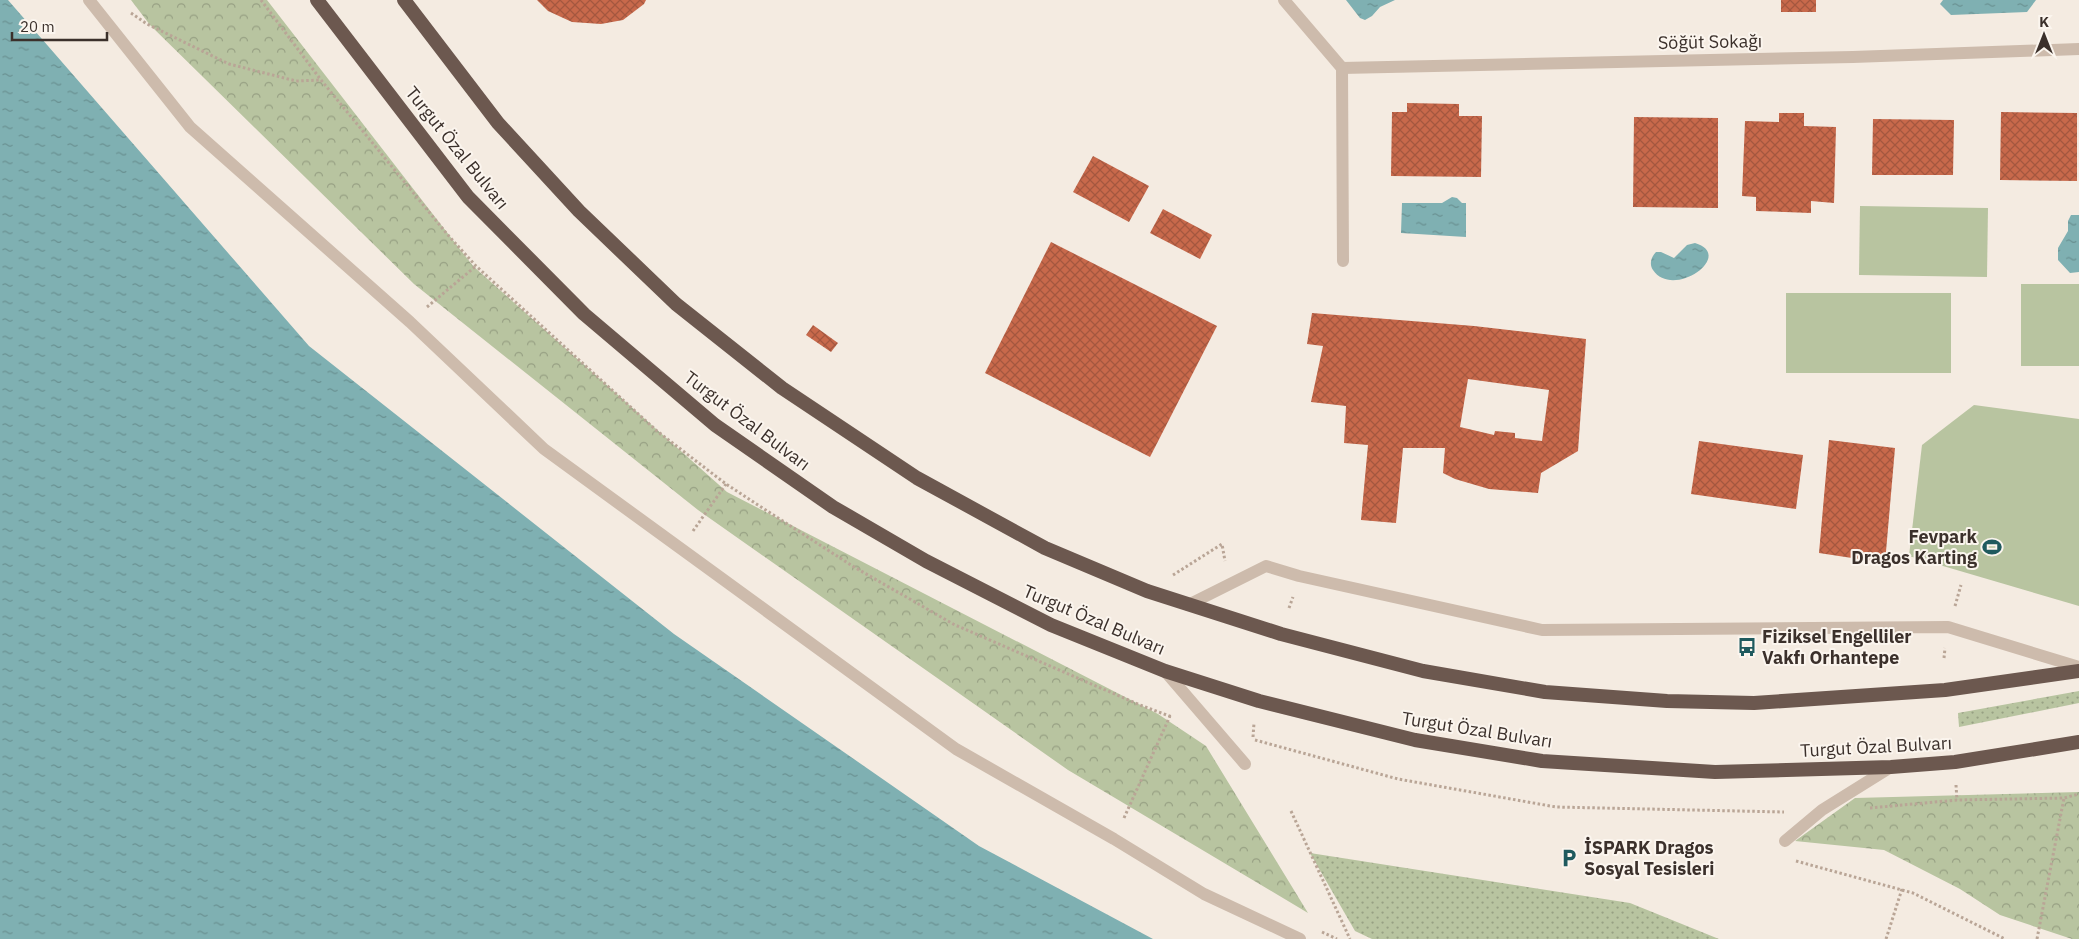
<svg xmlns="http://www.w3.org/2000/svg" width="2079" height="939" font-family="'IBM Plex Sans',sans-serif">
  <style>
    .grass { fill: url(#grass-dots) }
    .park { fill: url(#park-crowns) }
    .garden { fill: #b8c4a0 }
    .water { fill: url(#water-ripples) }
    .building { fill: url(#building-cross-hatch); fill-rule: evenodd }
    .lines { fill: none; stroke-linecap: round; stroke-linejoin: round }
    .path { stroke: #b9a596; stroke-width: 3; stroke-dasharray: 2.5 2.5; stroke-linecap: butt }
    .service { stroke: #cdbbac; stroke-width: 12 }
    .pedestrian { stroke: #cdbbac; stroke-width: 12 }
    .minor { stroke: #cdbbac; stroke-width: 12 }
    .trunk { stroke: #6c584f; stroke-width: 14 }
    .labels { text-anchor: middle; stroke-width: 4; stroke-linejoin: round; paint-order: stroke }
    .street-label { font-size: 18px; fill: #3b302b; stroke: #fbf5ee }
    .poi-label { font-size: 18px; font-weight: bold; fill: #3b302b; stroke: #fbf5ee; text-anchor: start }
  </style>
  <defs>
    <pattern id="grass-dots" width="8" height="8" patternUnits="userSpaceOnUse" patternTransform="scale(1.25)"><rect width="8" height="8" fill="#b8c4a0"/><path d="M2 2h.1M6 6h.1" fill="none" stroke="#97a083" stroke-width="1.8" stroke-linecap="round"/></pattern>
    <pattern id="park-crowns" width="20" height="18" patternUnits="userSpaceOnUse" patternTransform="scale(1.25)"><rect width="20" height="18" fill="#b8c4a0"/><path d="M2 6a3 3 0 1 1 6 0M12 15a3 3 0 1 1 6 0" fill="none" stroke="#97a083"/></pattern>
    <pattern id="water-ripples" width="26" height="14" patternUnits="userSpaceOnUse" patternTransform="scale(1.25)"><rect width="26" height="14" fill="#7fb0b2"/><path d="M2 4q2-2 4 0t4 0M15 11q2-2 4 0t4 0" fill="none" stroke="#699091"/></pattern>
    <pattern id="building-cross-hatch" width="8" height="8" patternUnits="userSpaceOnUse" patternTransform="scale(1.25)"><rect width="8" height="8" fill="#c8694b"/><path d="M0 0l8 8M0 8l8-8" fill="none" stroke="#a4573f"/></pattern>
  </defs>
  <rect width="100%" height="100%" fill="#f4ebe1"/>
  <g class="grass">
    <polygon points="2079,691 2079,703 1959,727 1958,713"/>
    <polygon points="1310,853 1630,903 1719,939 1372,939 1355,931"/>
  </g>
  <g class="park">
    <polygon points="131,0 267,0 473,266 727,492 1158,714 1206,746 1308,913 1068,770 698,510 414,284 150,25"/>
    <polygon points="2079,792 2079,939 2072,939 2000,915 1960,889 1884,850 1795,841 1855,798"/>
  </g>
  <g class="garden">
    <polygon points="1860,206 1988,208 1987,277 1859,275"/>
    <rect x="2021" y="284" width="58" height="82"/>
    <rect x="1786" y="293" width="165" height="80"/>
    <polygon points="1974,405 2079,419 2079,606 1909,556 1922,445"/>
  </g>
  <g class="water">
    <polygon points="0,0 8,0 309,346 674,634 979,846 1153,939 0,939"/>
    <polygon points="1346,0 1395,0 1380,7 1372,16 1365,20 1360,18"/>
    <polygon points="1943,0 2036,0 2027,12 1951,15 1940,4"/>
    <polygon points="1452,197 1457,198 1462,203 1466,203 1466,237 1401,233 1402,203 1442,203"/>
    <polygon points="2071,215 2079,215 2079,272 2070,273 2058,260 2058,248 2068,231 2068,221"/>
    <path d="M1695 243C1736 255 1673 300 1653 270 1649 264 1651 257 1656 252H1661L1674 258 1687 245Z"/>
  </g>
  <g class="building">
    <polygon points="537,0 646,0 644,4 623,20 601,24 572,22 548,11"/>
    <rect x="1781" y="0" width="35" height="12"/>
    <polygon points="1407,103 1459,104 1459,116 1482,116 1481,177 1391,176 1392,112 1407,112"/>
    <polygon points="2001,112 2077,113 2077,181 2000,180"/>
    <polygon points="1779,113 1804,113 1804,126 1836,127 1834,203 1811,201 1811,213 1756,211 1756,197 1742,196 1745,121 1779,122"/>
    <polygon points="1634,117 1718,118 1718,208 1633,207"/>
    <polygon points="1873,119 1954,120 1953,175 1872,175"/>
    <polygon points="1093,156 1149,186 1129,222 1073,192"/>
    <polygon points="1163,209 1212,235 1200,259 1150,233"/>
    <polygon points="1051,242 1217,326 1150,457 985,373"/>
    <path d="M1312 313 1474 326 1586 339 1578 451 1541 473 1538 493 1489 489 1455 479 1443 473 1445 448H1403L1396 523 1361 520 1368 445 1344 443 1346 406 1311 402 1323 346 1307 344ZM1468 379 1549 390 1542 441 1515 438V433L1495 431 1494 435 1460 427Z"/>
    <polygon points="813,325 838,343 831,352 806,335"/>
    <polygon points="1829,440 1895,448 1885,563 1819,553"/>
    <polygon points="1699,441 1803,455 1796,509 1691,494"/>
  </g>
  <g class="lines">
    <g class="path">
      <polyline points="261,0 321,80 447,234 476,266 657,431 726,484 758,505 854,567 955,625 1140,705 1172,717"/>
      <polyline points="131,13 147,24 229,64 296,81 321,80"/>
      <polyline points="427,307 476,266"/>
      <polyline points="693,531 726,484"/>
      <polyline points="1173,575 1222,544 1225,561"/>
      <polyline points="1955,606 1961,585"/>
      <polyline points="1289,608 1293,597"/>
      <polyline points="1944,658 1945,648"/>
      <polyline points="1253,737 1254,723"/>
      <polyline points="1255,740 1398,779 1556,807 1784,812"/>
      <polyline points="1956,785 1957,800"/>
      <polyline points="1870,808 1957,800 2064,798 2079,794"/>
      <polyline points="1291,811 1350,939"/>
      <polyline points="1124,818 1170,716"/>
      <polyline points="1796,861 1913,893 2005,939"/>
      <polyline points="1322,932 1337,939"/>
      <polyline points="1886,939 1902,889"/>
      <polyline points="2037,939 2064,798"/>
    </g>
    <g class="service">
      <polyline points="1188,605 1266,566 1299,576 1542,630 1948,627 2079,667"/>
      <polyline points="1165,671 1245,764"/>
      <polyline points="1785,841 1822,810 1891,767"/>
    </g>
    <polyline class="pedestrian" points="89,0 190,127 410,322 544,449 956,749 1114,839 1204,894 1300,939"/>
    <g class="minor">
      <polyline points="1284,0 1342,68 1853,57 2079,49"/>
      <polyline points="1342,68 1343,261"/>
    </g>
    <g class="trunk">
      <polyline points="317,0 468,197 584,314 715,425 833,507 926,561 1051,625 1165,671 1259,701 1415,740 1542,761 1715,772 1891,767 1955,762 2079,742"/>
      <polyline points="404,0 498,123 579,211 676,304 782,388 917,478 1045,548 1147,591 1281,634 1423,671 1545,692 1667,701 1754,703 1945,690 2079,671"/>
    </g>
  </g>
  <defs>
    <g id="stadium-bare" transform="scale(1.5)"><path d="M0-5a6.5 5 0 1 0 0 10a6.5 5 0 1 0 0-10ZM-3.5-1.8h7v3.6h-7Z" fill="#1f5a5e" stroke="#fbf5ee" stroke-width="2.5" paint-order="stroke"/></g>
    <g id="bus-bare" transform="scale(1.5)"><path d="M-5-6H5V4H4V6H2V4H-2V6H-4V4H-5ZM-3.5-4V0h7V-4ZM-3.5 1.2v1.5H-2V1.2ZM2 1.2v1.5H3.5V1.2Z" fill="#1f5a5e" stroke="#fbf5ee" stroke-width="2.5" paint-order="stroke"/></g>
    <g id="parking-bare" transform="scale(1.5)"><path d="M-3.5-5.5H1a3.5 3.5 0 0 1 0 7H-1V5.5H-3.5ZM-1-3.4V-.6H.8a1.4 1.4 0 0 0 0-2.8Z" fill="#1f5a5e" stroke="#fbf5ee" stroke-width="2.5" paint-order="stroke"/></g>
  </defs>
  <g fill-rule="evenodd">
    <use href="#stadium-bare" x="1992" y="547"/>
    <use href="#bus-bare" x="1747" y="647"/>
    <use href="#parking-bare" x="1569" y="858"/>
  </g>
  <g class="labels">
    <g class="street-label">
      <text transform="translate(1710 42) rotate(-1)" y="6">Söğüt Sokağı</text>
      <text transform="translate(457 148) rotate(51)" y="6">Turgut Özal Bulvarı</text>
      <text transform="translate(747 421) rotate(37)" y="6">Turgut Özal Bulvarı</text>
      <text transform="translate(1094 620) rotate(23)" y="6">Turgut Özal Bulvarı</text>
      <text transform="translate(1477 730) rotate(9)" y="6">Turgut Özal Bulvarı</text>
      <text transform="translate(1876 747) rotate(-3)" y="6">Turgut Özal Bulvarı</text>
    </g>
    <g class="poi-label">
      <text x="1977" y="543" text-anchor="end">Fevpark<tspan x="1977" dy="21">Dragos Karting</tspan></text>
      <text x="1762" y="643">Fiziksel Engelliler<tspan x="1762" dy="21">Vakfı Orhantepe</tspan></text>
      <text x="1584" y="854">İSPARK Dragos<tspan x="1584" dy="21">Sosyal Tesisleri</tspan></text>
    </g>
  </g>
  <g transform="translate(2044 35)" stroke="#fbf5ee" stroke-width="4" paint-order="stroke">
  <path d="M0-4L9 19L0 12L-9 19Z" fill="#3b302b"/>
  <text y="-8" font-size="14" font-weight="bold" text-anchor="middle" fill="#3b302b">K</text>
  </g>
  <path d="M12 32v8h95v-8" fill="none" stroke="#3b302b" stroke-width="2.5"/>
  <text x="20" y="32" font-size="15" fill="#3b302b" stroke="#fbf5ee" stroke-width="4" paint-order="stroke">20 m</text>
</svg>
